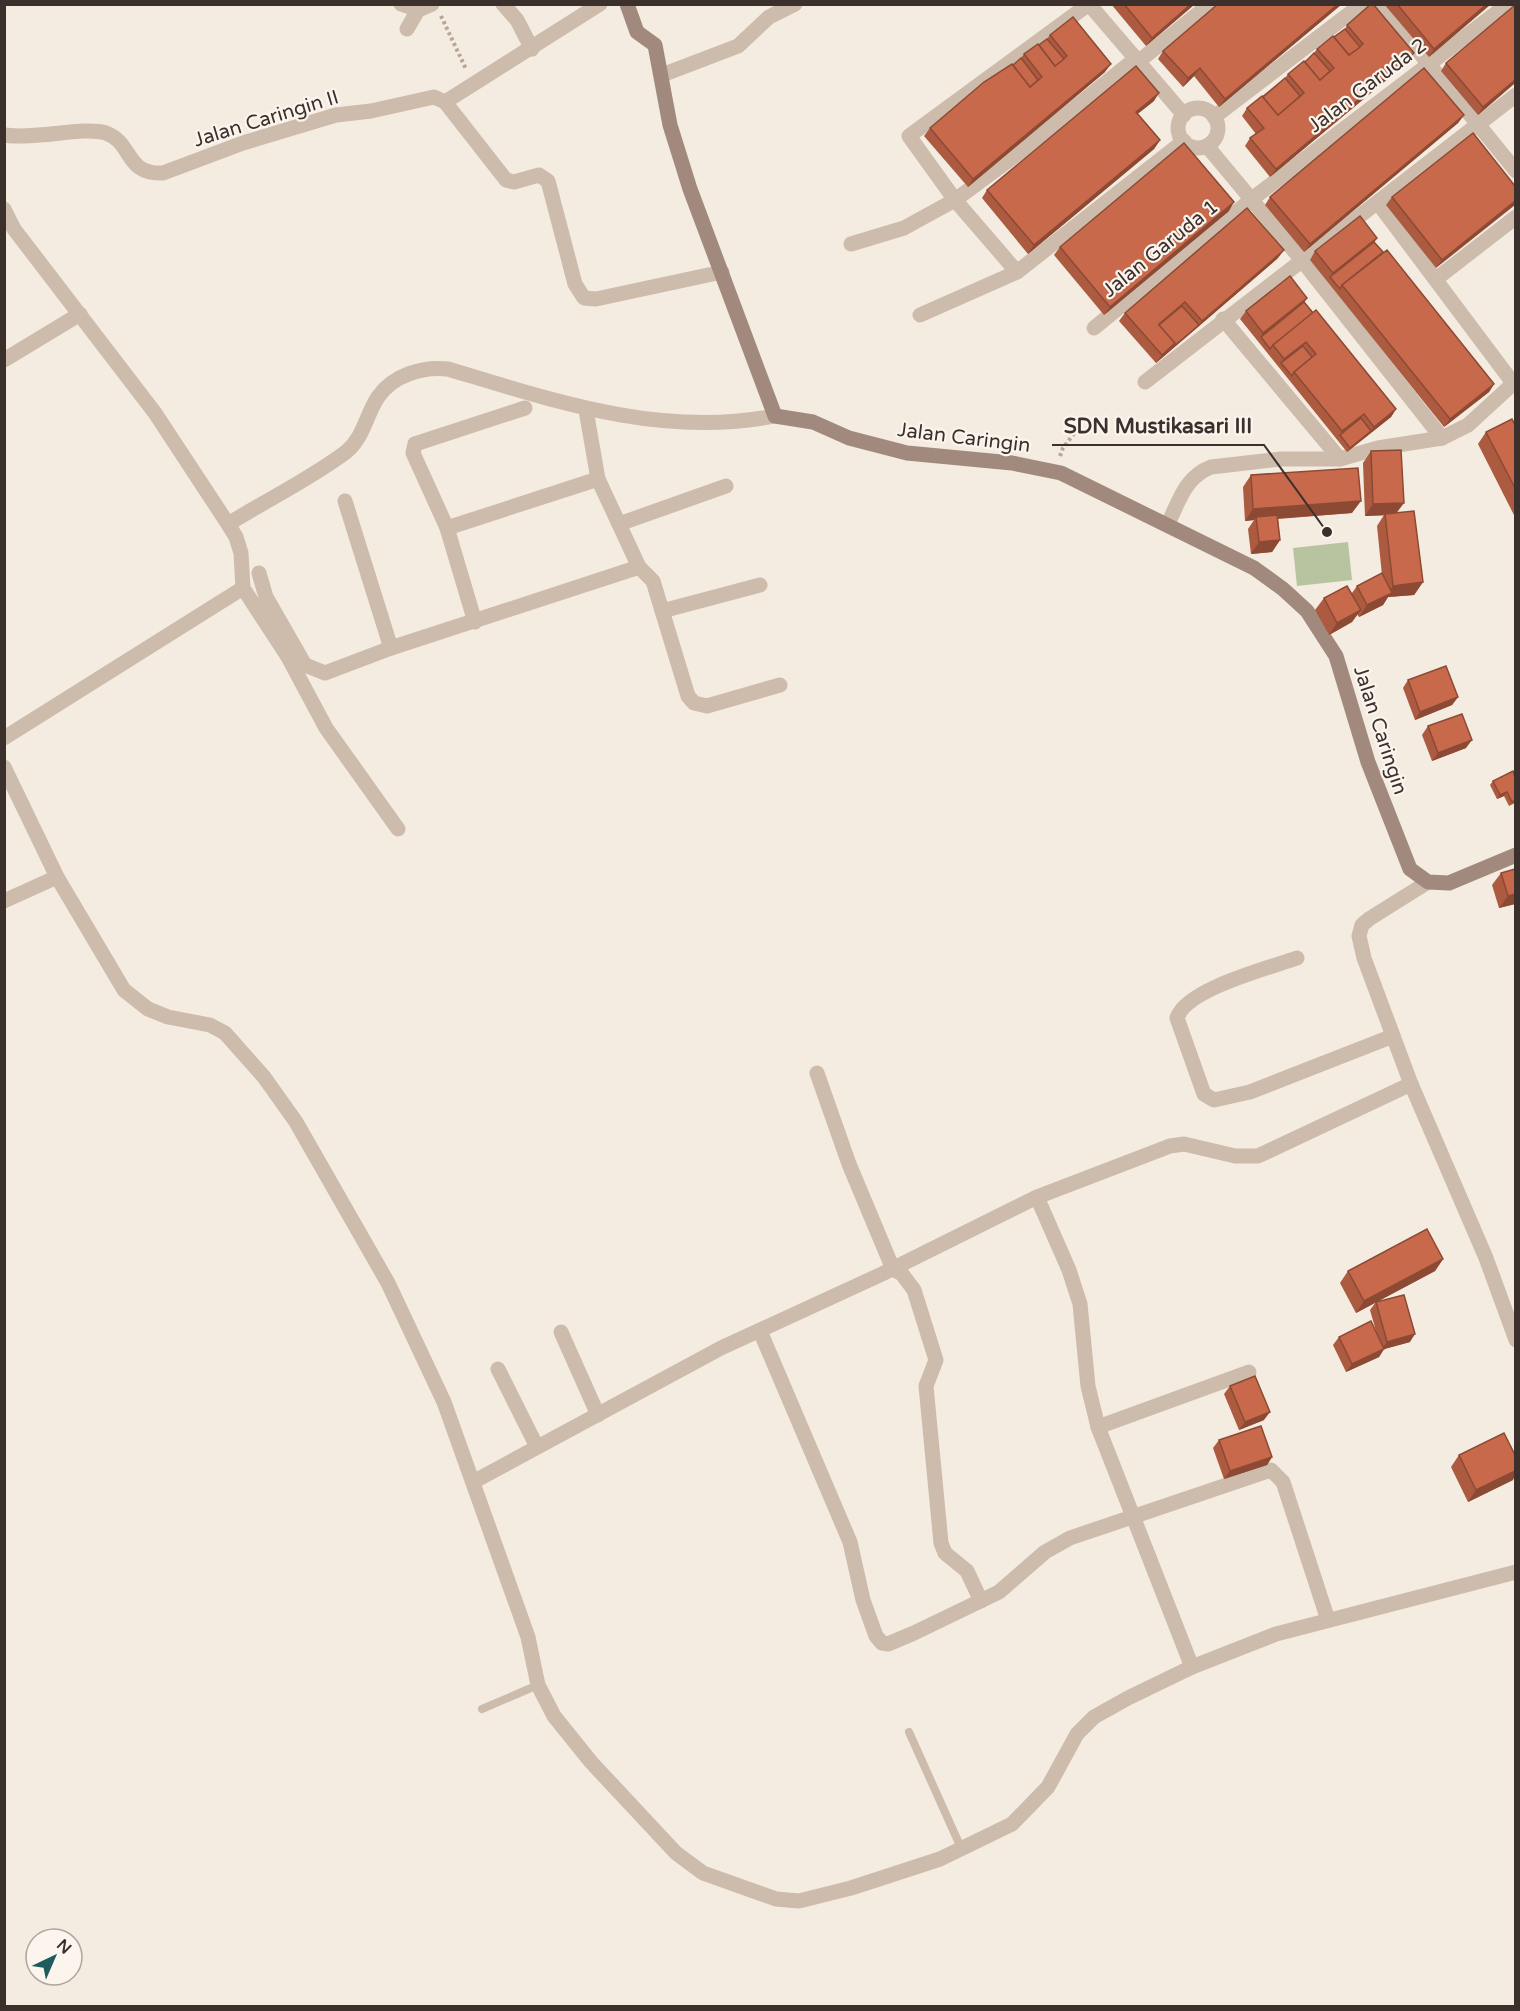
<svg xmlns="http://www.w3.org/2000/svg" width="1520" height="2011" font-family="'Varela Round',sans-serif">
  <style>
    .green { fill: #b8c4a0 }
    .lines { fill: none; stroke-linecap: round; stroke-linejoin: round }
    .path { stroke: #b9a596; stroke-width: 4; stroke-dasharray: 3 3; stroke-linecap: butt }
    .lane { stroke: #cdbbac; stroke-width: 8 }
    .street { stroke: #cdbbac; stroke-width: 15 }
    .secondary { stroke: #a18a7d; stroke-width: 15 }
    .wall { fill: #ac5a40 }
    .shaded-wall { fill: #8c4a34 }
    .building { fill: #c8694b; stroke: #8c4a34; stroke-width: 1.5 }
    .labels { text-anchor: middle; stroke-width: 4.5; stroke-linejoin: round; paint-order: stroke }
    .street-label { font-size: 20px; fill: #3b302b; stroke: #fbf5ee }
    .leader { fill: none; stroke: #3b302b; stroke-width: 2 }
    .callout-dot { fill: #3b302b; stroke: #fbf5ee; stroke-width: 2 }
    .callout-label { font-size: 21px; text-anchor: middle; font-weight: bold; fill: #3b302b; stroke: #fbf5ee; stroke-width: 4.5; stroke-linejoin: round; paint-order: stroke }
  </style>
  <rect width="100%" height="100%" fill="#f4ebe1"/>
  <polygon class="green" points="1348,542 1352,580 1297,586 1293,548"/>
  <g class="lines">
    <g class="path">
      <polyline points="441,16 466,69"/>
      <polyline points="1060,456 1063,448 1079,427"/>
    </g>
    <g class="lane">
      <polyline points="482,1709 538,1685"/>
      <polyline points="909,1732 962,1850"/>
    </g>
    <g class="street">
      <polyline points="401,4 418,10 432,4"/>
      <polyline points="503,4 517,20 532,49"/>
      <polyline points="1089,4 1184,115"/>
      <polyline points="1380,4 1516,171"/>
      <polyline points="407,29 418,10"/>
      <polyline points="1138,62 1210,4"/>
      <polyline points="662,75 738,46 769,17 795,4"/>
      <polyline points="445,102 506,180 514,182 539,175 548,181 575,284 584,298 596,299 722,272"/>
      <circle cx="1198" cy="128" r="20"/>
      <polyline points="1214,117 1362,4"/>
      <path d="M4 135C35 140 83 126 106 133 133 143 125 175 163 173L243 143 336 115 371 111 434 97 445 102 600 4"/>
      <polyline points="1207,146 1301,259 1442,438"/>
      <polyline points="1378,203 1513,383"/>
      <polyline points="4,209 14,229 155,413 228,524 236,537 241,553 243,588 288,657 326,728 398,829"/>
      <polyline points="851,244 904,228 955,200 1020,152 1135,59"/>
      <polyline points="1017,272 955,200 909,136 1089,4"/>
      <polyline points="1436,279 1516,217"/>
      <polyline points="920,315 1017,272 1184,141"/>
      <polyline points="1223,319 1340,459"/>
      <polyline points="1094,328 1252,199 1508,4"/>
      <polyline points="4,360 80,314"/>
      <polyline points="1145,382 1516,95"/>
      <polyline points="586,410 598,479 639,567 653,581 688,696 694,703 707,706 780,685"/>
      <polyline points="345,501 391,648"/>
      <path d="M228 524C267 500 310 479 346 452 364 437 366 415 378 397 393 375 423 366 448 369 555 401 661 438 775 416"/>
      <polyline points="619,524 726,486"/>
      <path d="M1168 524C1179 501 1185 477 1211 467L1281 459H1340L1378 448 1442 438 1468 425 1516 381"/>
      <polyline points="447,528 413,453 415,444 525,408"/>
      <polyline points="259,573 266,597 305,665 325,673 391,648 639,567"/>
      <polyline points="662,611 760,585"/>
      <polyline points="475,622 447,528 598,479"/>
      <polyline points="4,738 243,588"/>
      <polyline points="4,767 57,877 124,990 148,1009 168,1017 210,1025 225,1033 264,1077 296,1122 388,1283 444,1402 528,1637 538,1685 554,1716 591,1762 676,1853 703,1873 776,1899 799,1901 851,1888 940,1859 1012,1824 1048,1787 1077,1734 1094,1717 1128,1698 1192,1667 1276,1634 1516,1572"/>
      <polyline points="1428,882 1369,919 1362,925 1359,936 1364,958 1411,1084 1486,1258 1516,1340"/>
      <polyline points="4,901 57,877"/>
      <path d="M1297 958C1269 968 1186 989 1177 1018L1204 1094 1214 1100 1250 1092 1393 1036"/>
      <polyline points="817,1073 849,1164 893,1269 902,1274 914,1290 936,1360 926,1386 941,1543 945,1553 967,1571 981,1601"/>
      <polyline points="1037,1197 1069,1270 1080,1304 1088,1386 1098,1427 1192,1667"/>
      <polyline points="760,1331 850,1542 863,1600 876,1636 882,1643 888,1644 914,1633 999,1592 1045,1552 1070,1538 1271,1470 1283,1482 1328,1620"/>
      <polyline points="561,1332 598,1415"/>
      <polyline points="498,1369 537,1447"/>
      <polyline points="1098,1427 1249,1372"/>
      <polyline points="473,1482 721,1348 882,1274 1037,1197 1170,1146 1184,1144 1235,1156 1258,1156 1411,1084"/>
    </g>
    <polyline class="secondary" points="627,4 637,32 655,45 670,125 690,189 775,416 813,422 849,438 907,453 1012,463 1061,473 1254,568 1283,589 1307,611 1336,656 1368,762 1410,869 1428,882 1449,883 1516,855"/>
  </g>
  <g class="wall">
    <polygon points="1111,4 1195,4 1146,46"/>
    <polygon points="1218,4 1342,4 1219,107 1194,76 1183,87 1158,59 1163,51"/>
    <polygon points="1384,4 1491,4 1429,57"/>
    <polygon points="1347,25 1408,62 1270,177 1245,146 1250,138 1256,134 1242,116 1247,108 1285,78 1288,74 1305,62 1314,53 1317,49 1345,29"/>
    <polygon points="1050,35 1105,72 968,187 924,136 930,128 1013,65 1021,58 1024,54 1039,45 1047,39"/>
    <polygon points="1446,63 1515,83 1478,115 1441,71"/>
    <polygon points="1154,101 1137,114 1160,140 1154,149 1028,254 982,198 987,190"/>
    <polygon points="1464,115 1458,123 1304,252 1265,205 1270,197"/>
    <polygon points="1515,186 1436,268 1386,205 1392,197"/>
    <polygon points="1229,211 1104,315 1054,255 1060,247"/>
    <polygon points="1374,242 1494,384 1489,392 1444,427 1310,260 1315,251"/>
    <polygon points="1278,258 1156,363 1119,321 1125,313"/>
    <polygon points="1307,298 1304,302 1313,313 1396,409 1391,417 1347,452 1240,319 1246,311"/>
    <polygon points="1515,425 1515,517 1478,444 1486,432"/>
    <polygon points="1371,451 1397,513 1423,582 1414,595 1388,597 1383,605 1359,617 1357,614 1352,622 1329,635 1315,610 1324,598 1352,593 1357,586 1382,575 1377,526 1384,515 1365,516 1363,463"/>
    <polygon points="1251,475 1352,513 1278,519 1280,540 1272,552 1251,554 1248,529 1254,520 1245,521 1243,487"/>
    <polygon points="1408,680 1458,697 1452,705 1415,720 1403,688"/>
    <polygon points="1428,726 1466,748 1432,761 1422,735"/>
    <polygon points="1513,771 1515,803 1509,806 1504,796 1497,799 1490,785 1493,781"/>
    <polygon points="1501,873 1515,904 1499,908 1492,885"/>
    <polygon points="1443,1259 1435,1271 1356,1313 1340,1283 1348,1271"/>
    <polygon points="1376,1302 1410,1342 1384,1349 1379,1357 1346,1372 1333,1345 1339,1337 1376,1331 1370,1310"/>
    <polygon points="1230,1386 1264,1420 1239,1430 1224,1394"/>
    <polygon points="1219,1440 1272,1457 1267,1465 1224,1479 1213,1448"/>
    <polygon points="1459,1455 1513,1480 1468,1502 1451,1467"/>
  </g>
  <g class="shaded-wall">
    <polygon points="1191,4 1195,4 1146,46 1152,38"/>
    <polygon points="1338,4 1342,4 1219,107 1225,99"/>
    <polygon points="1487,4 1491,4 1429,57 1434,49"/>
    <polygon points="1414,53 1408,62 1270,177 1276,169"/>
    <polygon points="1111,64 1105,72 968,187 973,179"/>
    <polygon points="1200,68 1194,76 1183,87 1188,78"/>
    <polygon points="1515,80 1515,83 1478,115 1483,107"/>
    <polygon points="1159,93 1154,101 1130,120 1136,112"/>
    <polygon points="1464,115 1458,123 1304,252 1310,244"/>
    <polygon points="1160,140 1154,149 1028,254 1034,245"/>
    <polygon points="1515,201 1515,205 1436,268 1442,260"/>
    <polygon points="1234,202 1229,211 1104,315 1110,307"/>
    <polygon points="1377,238 1372,246 1330,277 1333,273"/>
    <polygon points="1284,250 1278,258 1156,363 1162,355 1199,325 1202,321"/>
    <polygon points="1307,298 1302,306 1261,337 1263,333"/>
    <polygon points="1306,342 1300,350 1281,363 1284,359"/>
    <polygon points="1494,384 1489,392 1444,427 1450,419"/>
    <polygon points="1396,409 1391,417 1347,452 1350,448"/>
    <polygon points="1364,414 1358,422 1340,435 1342,431"/>
    <polygon points="1361,501 1352,513 1257,520 1256,517 1254,520 1245,521 1253,509"/>
    <polygon points="1404,503 1395,515 1365,516 1373,504"/>
    <polygon points="1280,540 1272,552 1251,554 1259,542"/>
    <polygon points="1423,582 1414,595 1388,597 1383,605 1359,617 1367,605 1387,595 1393,586"/>
    <polygon points="1361,610 1352,622 1329,635 1337,623"/>
    <polygon points="1458,697 1452,705 1415,720 1420,712"/>
    <polygon points="1472,740 1466,748 1432,761 1438,753"/>
    <polygon points="1507,792 1504,796 1497,799 1500,795"/>
    <polygon points="1515,894 1515,904 1499,908 1508,896"/>
    <polygon points="1443,1259 1435,1271 1356,1313 1364,1301"/>
    <polygon points="1415,1334 1410,1342 1381,1350 1387,1342"/>
    <polygon points="1384,1349 1379,1357 1346,1372 1352,1364"/>
    <polygon points="1270,1412 1264,1420 1239,1430 1245,1422"/>
    <polygon points="1272,1457 1267,1465 1224,1479 1230,1471"/>
    <polygon points="1515,1471 1515,1476 1513,1480 1468,1502 1476,1490"/>
  </g>
  <g class="building">
    <polygon points="1124,4 1191,4 1152,38"/>
    <polygon points="1218,4 1338,4 1225,99 1200,68 1188,78 1163,51"/>
    <polygon points="1371,4 1373,4 1414,53 1276,169 1250,138 1264,128 1247,108 1262,96 1278,115 1304,93 1288,74 1304,61 1320,80 1334,68 1317,49 1333,36 1349,55 1363,44 1347,25"/>
    <polygon points="1397,4 1487,4 1434,49"/>
    <polygon points="1515,5 1515,80 1483,107 1446,63"/>
    <polygon points="1073,17 1111,64 973,179 930,128 984,82 1012,64 1030,87 1042,77 1024,54 1038,44 1055,66 1067,56 1050,35"/>
    <polygon points="1345,29 1360,47 1349,55 1334,37"/>
    <polygon points="1047,39 1064,59 1055,66 1039,45"/>
    <polygon points="1314,53 1330,71 1320,80 1305,62"/>
    <polygon points="1021,58 1038,80 1030,87 1013,65"/>
    <polygon points="1136,66 1159,93 1136,112 1160,140 1034,245 987,190"/>
    <polygon points="1424,68 1464,115 1310,244 1270,197"/>
    <polygon points="1285,78 1300,96 1278,115 1263,97"/>
    <polygon points="1473,133 1515,186 1515,201 1442,260 1392,197"/>
    <polygon points="1184,143 1234,202 1110,307 1060,247"/>
    <polygon points="1247,208 1284,250 1202,321 1185,302 1159,324 1175,343 1162,355 1125,313"/>
    <polygon points="1360,216 1377,238 1333,273 1315,251"/>
    <polygon points="1374,242 1383,252 1342,285 1340,289 1330,277"/>
    <polygon points="1387,250 1494,384 1450,419 1342,285"/>
    <polygon points="1290,276 1307,298 1263,333 1246,311"/>
    <polygon points="1304,302 1313,313 1273,345 1270,349 1261,337"/>
    <polygon points="1182,306 1199,325 1173,347 1175,343 1159,325"/>
    <polygon points="1316,310 1396,409 1374,427 1364,414 1342,431 1294,372 1316,354 1306,342 1284,359 1273,345"/>
    <polygon points="1303,346 1312,357 1294,372 1292,376 1281,363"/>
    <polygon points="1361,418 1371,431 1350,448 1340,435"/>
    <polygon points="1512,419 1515,425 1515,488 1486,432"/>
    <polygon points="1401,450 1404,503 1373,504 1371,451"/>
    <polygon points="1358,468 1361,501 1253,509 1251,475"/>
    <polygon points="1414,511 1423,582 1393,586 1385,514"/>
    <polygon points="1277,515 1280,540 1259,542 1256,517"/>
    <polygon points="1382,573 1392,593 1367,605 1357,586"/>
    <polygon points="1347,586 1361,610 1337,623 1324,598"/>
    <polygon points="1446,666 1458,697 1420,712 1408,680"/>
    <polygon points="1462,714 1472,740 1438,753 1428,726"/>
    <polygon points="1513,771 1515,777 1515,800 1512,802 1507,792 1500,795 1493,781"/>
    <polygon points="1515,869 1515,894 1508,896 1501,873"/>
    <polygon points="1427,1229 1443,1259 1364,1301 1348,1271"/>
    <polygon points="1404,1295 1415,1334 1387,1342 1376,1302"/>
    <polygon points="1371,1321 1384,1349 1352,1364 1339,1337"/>
    <polygon points="1255,1376 1270,1412 1245,1422 1230,1386"/>
    <polygon points="1261,1426 1272,1457 1230,1471 1219,1440"/>
    <polygon points="1504,1433 1515,1455 1515,1471 1476,1490 1459,1455"/>
  </g>
  <g class="labels">
    <g class="street-label">
      <text transform="translate(1367 85) rotate(-37)" y="7">Jalan Garuda 2</text>
      <text transform="translate(266 118) rotate(-17)" y="7">Jalan Caringin II</text>
      <text transform="translate(1160 248) rotate(-39)" y="7">Jalan Garuda 1</text>
      <text transform="translate(964 437) rotate(7)" y="7">Jalan Caringin</text>
      <text transform="translate(1381 730) rotate(72)" y="7">Jalan Caringin</text>
    </g>
  </g>
  <path class="leader" d="M1327 532L1264 445H1052"/>
  <circle class="callout-dot" cx="1327" cy="532" r="6"/>
  <g class="callout-label">
    <text x="1158" y="433">SDN Mustikasari III</text>
  </g>
  <rect width="1520" height="2011" fill="none" stroke="#3b302b" stroke-width="12"/>
  <g transform="translate(54 1957) rotate(44)"><circle r="28" fill="#fbf5ee" stroke="#aea6a0" stroke-width="1.5"/>
  <path d="M0-4.5L10 22L0 15L-10 22Z" fill="#1f5a5e"/>
  <text y="-9" font-size="16" font-weight="bold" text-anchor="middle" fill="#3b302b">N</text>
  </g>
</svg>
